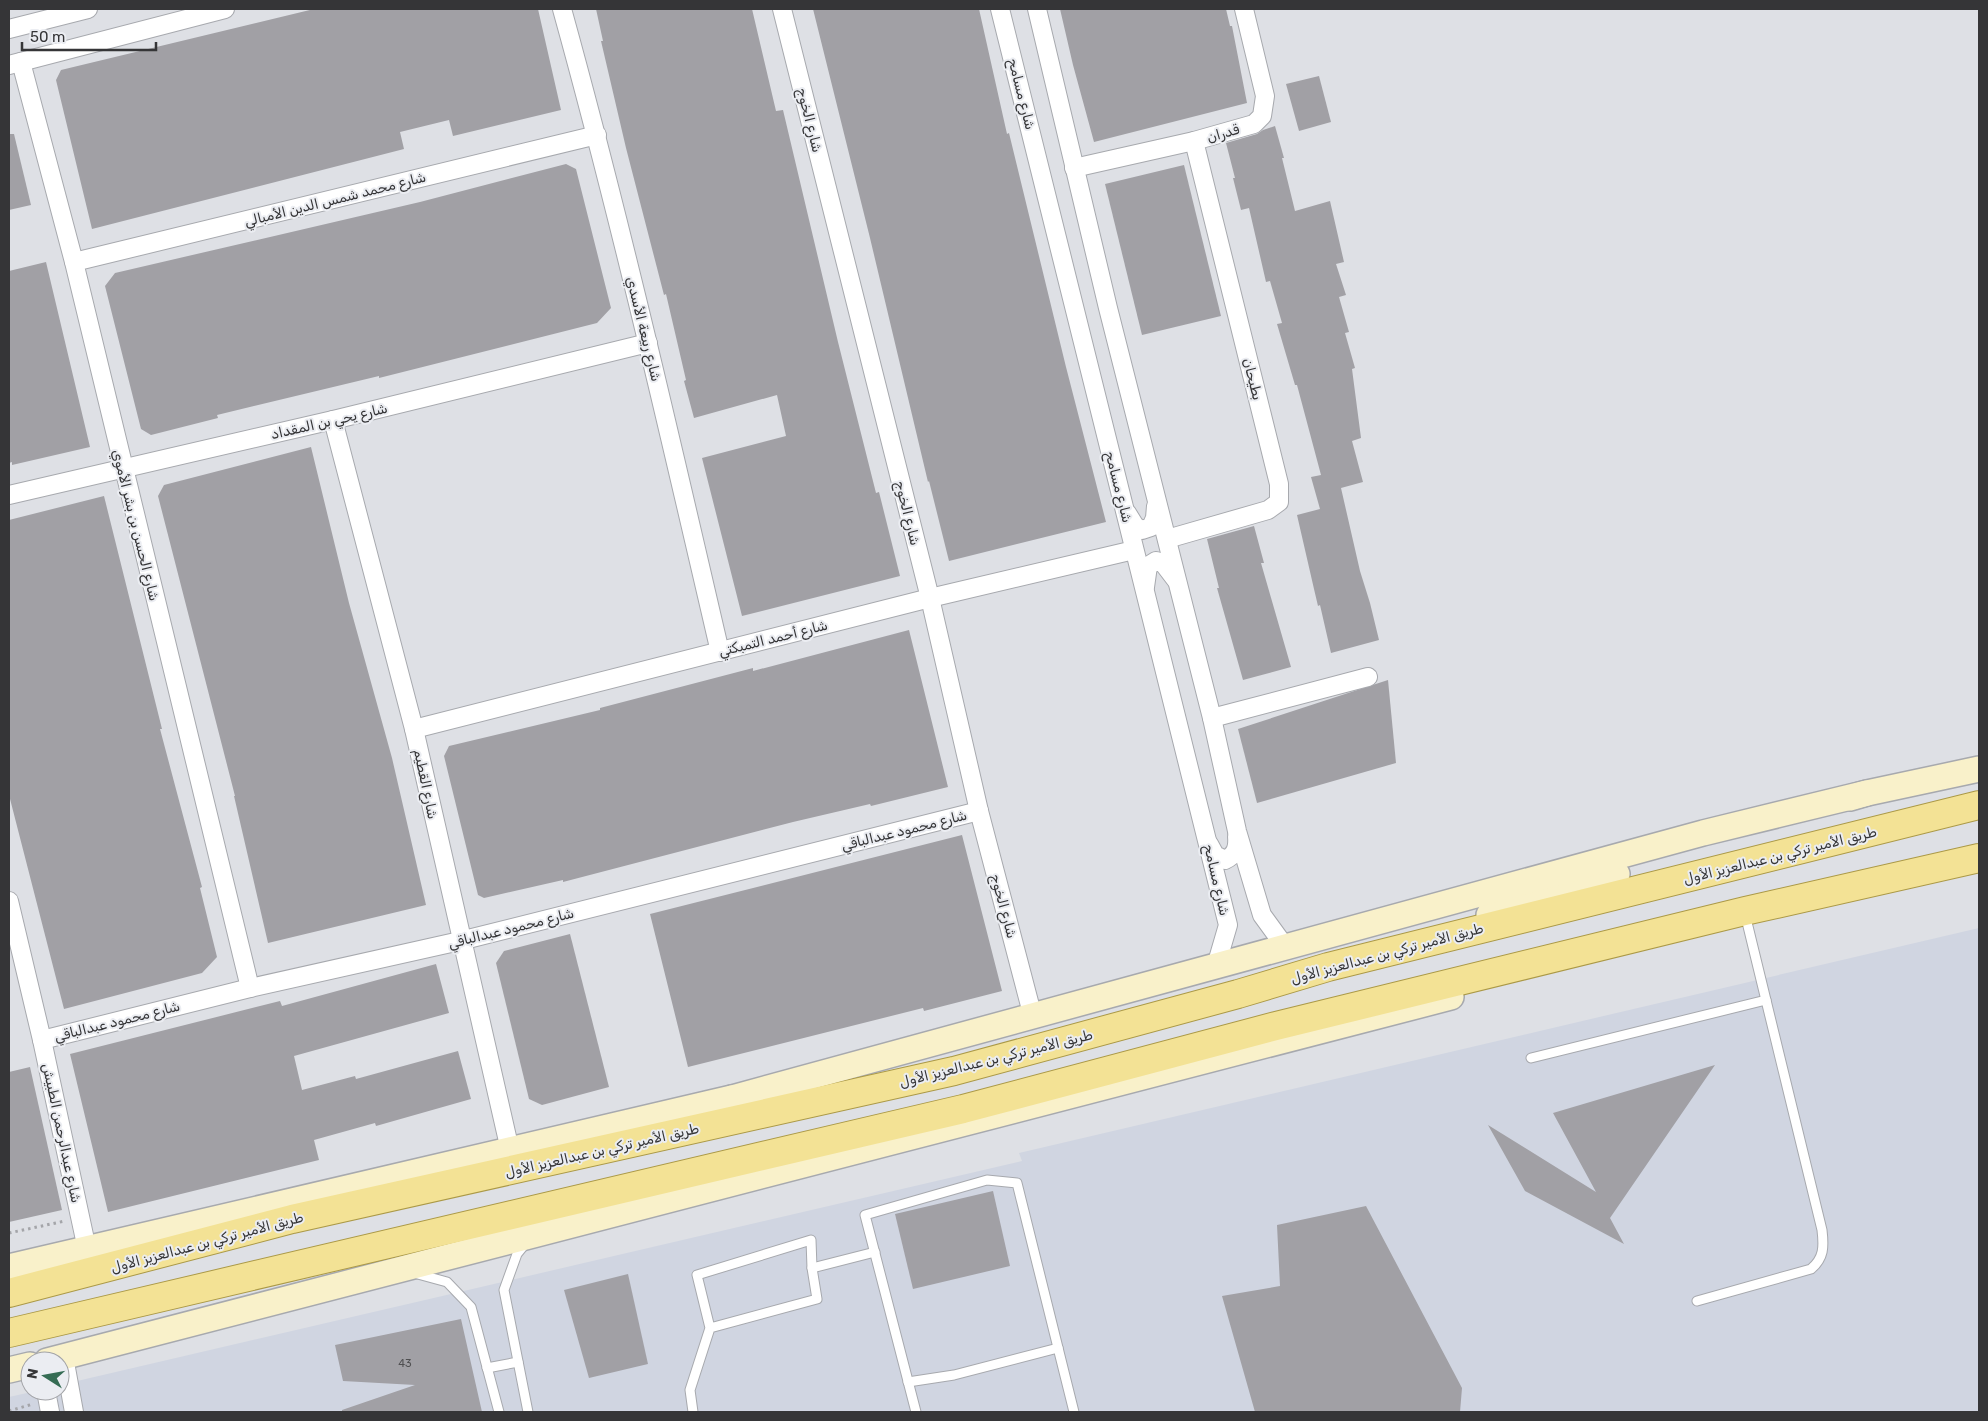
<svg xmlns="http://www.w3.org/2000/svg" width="1988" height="1421" font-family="Rubik,Cairo,sans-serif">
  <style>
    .built { fill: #d0d5e1 }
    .building { fill: #a1a0a5 }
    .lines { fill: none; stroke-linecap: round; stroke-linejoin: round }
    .lane-casing { stroke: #a7a9ae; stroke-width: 11 }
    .street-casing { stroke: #a7a9ae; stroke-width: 20 }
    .secondary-casing { stroke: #a7a9ae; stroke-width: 28 }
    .primary-casing { stroke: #ab9947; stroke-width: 30 }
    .path { stroke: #a4a5a9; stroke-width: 3; stroke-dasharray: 2.5 4; stroke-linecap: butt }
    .lane { stroke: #fff; stroke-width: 9 }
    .street { stroke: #fff; stroke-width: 18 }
    .secondary { stroke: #f9f1ca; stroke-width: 25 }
    .primary { stroke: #f3e295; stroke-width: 28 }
    .labels { text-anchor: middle; stroke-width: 4; stroke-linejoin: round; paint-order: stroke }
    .number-label { font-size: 11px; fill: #505052 }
    .street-label { font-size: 14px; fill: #353537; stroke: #ebedf2 }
  </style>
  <rect width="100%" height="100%" fill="#dee0e5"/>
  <polygon class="built" points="1979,928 1979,1412 9,1412 9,1397 36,1391 60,1391 60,1385 1022,1161 1019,1153"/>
  <g class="building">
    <polygon points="314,9 538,9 561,110 453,136 449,120 400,132 404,149 92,229 56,80 61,70"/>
    <polygon points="596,9 752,9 776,111 783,110 838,342 876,493 879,492 900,576 742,616 702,458 786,436 777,395 694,418 684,381 686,380 666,294 664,295 626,148 601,41 603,41"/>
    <polygon points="813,9 979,9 1007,134 1009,133 1066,367 1106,522 949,561 929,481 928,482 870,238"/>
    <polygon points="1060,9 1226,9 1230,26 1232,26 1247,103 1094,142 1073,65"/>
    <polygon points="1319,76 1331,122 1299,131 1286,84"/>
    <polygon points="1275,126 1284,158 1282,158 1295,211 1330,201 1344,262 1336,264 1346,295 1339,297 1349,332 1345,333 1355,368 1352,369 1361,438 1352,441 1363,482 1341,488 1360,571 1370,603 1379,640 1331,653 1320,605 1318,606 1314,589 1297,515 1320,509 1311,477 1321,475 1297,385 1295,385 1277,324 1282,323 1270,281 1266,282 1249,208 1241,210 1233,178 1235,178 1226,143 1257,134 1263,130"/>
    <polygon points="9,134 14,134 31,205 9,210"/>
    <polygon points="566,164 576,169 611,308 597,323 379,378 379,376 217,415 218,418 151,435 141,429 105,286 115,273 420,202"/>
    <polygon points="1184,165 1221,316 1142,335 1105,184"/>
    <polygon points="46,262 90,447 12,465 12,462 9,463 9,271"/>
    <polygon points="311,447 349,603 392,758 426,905 268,943 234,796 235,796 158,496 164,485"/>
    <polygon points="104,496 162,729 160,729 202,887 200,888 217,957 202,973 64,1009 9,795 9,520"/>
    <polygon points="1254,526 1264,563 1261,563 1291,667 1243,680 1217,588 1219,588 1207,539"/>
    <polygon points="909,630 948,787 871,806 870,804 793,822 563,882 563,880 484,898 478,895 444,756 449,746 600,710 600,708 753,668 753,671"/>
    <polygon points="1388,680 1396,763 1257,803 1238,729"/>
    <polygon points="962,835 1002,991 924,1011 923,1008 688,1067 650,914"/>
    <polygon points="570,934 609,1087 542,1105 529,1099 496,963 504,951"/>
    <polygon points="436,964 449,1013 294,1056 302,1090 355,1076 356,1079 458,1051 471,1099 376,1126 375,1123 314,1140 319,1160 108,1212 70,1054 280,1001 282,1006"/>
    <polygon points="1715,1065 1610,1218 1624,1244 1525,1191 1488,1125 1596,1192 1553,1113"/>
    <polygon points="30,1067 62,1210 9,1222 9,1072"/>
    <polygon points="993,1191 1010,1266 913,1289 895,1214"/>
    <polygon points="1366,1206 1462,1388 1460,1412 1255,1412 1222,1296 1280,1286 1277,1225"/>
    <polygon points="628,1274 648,1364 589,1378 564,1290"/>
    <polygon points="461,1319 482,1412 342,1412 342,1410 415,1385 343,1381 335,1345"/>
  </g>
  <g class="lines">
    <g class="lane-casing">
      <g id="lane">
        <polyline points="1531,1058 1766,1000"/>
        <polyline points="526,1243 517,1254 504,1290 528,1412"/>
        <polyline points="812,1268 875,1252"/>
        <polyline points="414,1273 447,1282 471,1307 499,1412"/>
        <path d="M1697 1301 1811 1269C1824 1258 1824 1247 1822 1230L1745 914"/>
        <polyline points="487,1368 518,1362"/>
        <polyline points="908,1382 954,1375 1058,1348"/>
        <polyline points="693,1412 690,1390 710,1328 697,1275 811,1240 812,1268 817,1299 710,1328"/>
        <polyline points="916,1412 865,1215 987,1180 1017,1183 1074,1412"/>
      </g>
    </g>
    <g class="street-casing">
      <g id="street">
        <path d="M562 9C621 222 670 437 720 652"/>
        <polyline points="782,9 930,598 979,811 1033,1017"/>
        <polyline points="1000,9 1228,925 1216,966"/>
        <polyline points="1037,9 1108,308 1212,718 1237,831 1262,915 1286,948"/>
        <polyline points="9,29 88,9"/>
        <polyline points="21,62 74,262 250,988"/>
        <polyline points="9,65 225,9"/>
        <polyline points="1074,168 1194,141 1254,124 1262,116 1265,96 1244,9"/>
        <polyline points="74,262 597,135"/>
        <polyline points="333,420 414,729 510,1150"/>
        <polyline points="9,495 333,420 648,343"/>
        <polyline points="1127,513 1135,526 1142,530 1151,527 1155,518 1156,506"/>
        <polyline points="1167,539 1268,510 1279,502 1279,484 1194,141"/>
        <polyline points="1145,587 1148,566 1156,561 1163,563 1176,580"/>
        <polyline points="1212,718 1368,677"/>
        <polyline points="414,729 930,598 1134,550"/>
        <path d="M1209 844 1215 855 1225 860C1236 855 1238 847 1237 836"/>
        <polyline points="9,901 42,1040 87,1249"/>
        <polyline points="42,1040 250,988 460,941 979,811"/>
        <polyline points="64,1357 74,1412"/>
        <polyline points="46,1391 50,1412"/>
      </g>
    </g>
    <g class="secondary-casing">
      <g id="secondary">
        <polyline points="1850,798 1867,793 1979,769"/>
        <polyline points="1489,915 1617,874"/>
        <polyline points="732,1098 1703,833 1867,793"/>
        <polyline points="9,1267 732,1098 748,1102"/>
        <polyline points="47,1361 1451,997"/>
        <polyline points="9,1370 30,1365"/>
      </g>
    </g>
    <g class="primary-casing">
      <g id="primary">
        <polyline points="9,1293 292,1219 954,1071 1238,994 1328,967 1979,805"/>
        <polyline points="9,1333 963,1109 1276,1026 1745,911 1979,858"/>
      </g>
    </g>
    <g class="path">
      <polyline points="9,1233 65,1221"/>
      <polyline points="9,1411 33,1404"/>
    </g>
    <use href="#lane" class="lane"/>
    <use href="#street" class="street"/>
    <use href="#secondary" class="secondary"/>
    <use href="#primary" class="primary"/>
  </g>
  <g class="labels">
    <g class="number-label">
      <text x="405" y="1367">43</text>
    </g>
    <g class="street-label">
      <text transform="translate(1022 94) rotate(76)" y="5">شارع مسامح</text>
      <text transform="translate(810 120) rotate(76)" y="5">شارع الخوج</text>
      <text transform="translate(1223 133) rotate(-16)" y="5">قدران</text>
      <text transform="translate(335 199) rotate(-14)" y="5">شارع محمد شمس الدين الأمبالي</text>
      <text transform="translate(644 329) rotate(76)" y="5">شارع ربيعة الأسدي</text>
      <text transform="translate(1253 379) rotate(76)" y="5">بطيحان</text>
      <text transform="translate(329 421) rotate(-13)" y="5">شارع يحي بن المقداد</text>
      <text transform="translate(1119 487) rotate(76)" y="5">شارع مسامح</text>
      <text transform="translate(908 513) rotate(76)" y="5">شارع الخوج</text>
      <text transform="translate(136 525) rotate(76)" y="5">شارع الحسن بن بشر الأموي</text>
      <text transform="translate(773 638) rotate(-14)" y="5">شارع أحمد التمبكتي</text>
      <text transform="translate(426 784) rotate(78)" y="5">شارع القطيم</text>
      <text transform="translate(904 830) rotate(-14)" y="5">شارع محمود عبدالباقي</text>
      <text transform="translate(1780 855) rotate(-14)" y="5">طريق الأمير تركي بن عبدالعزيز الأول</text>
      <text transform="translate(1217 880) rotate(77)" y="5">شارع مسامح</text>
      <text transform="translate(1004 906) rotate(75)" y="5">شارع الخوج</text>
      <text transform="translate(511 928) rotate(-14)" y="5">شارع محمود عبدالباقي</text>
      <text transform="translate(1387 953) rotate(-15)" y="5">طريق الأمير تركي بن عبدالعزيز الأول</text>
      <text transform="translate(117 1021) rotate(-14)" y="5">شارع محمود عبدالباقي</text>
      <text transform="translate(996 1058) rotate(-14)" y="5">طريق الأمير تركي بن عبدالعزيز الأول</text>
      <text transform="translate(62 1133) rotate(78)" y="5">شارع عبدالرحمن الطبيش</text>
      <text transform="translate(602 1150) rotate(-13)" y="5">طريق الأمير تركي بن عبدالعزيز الأول</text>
      <text transform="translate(207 1242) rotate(-15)" y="5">طريق الأمير تركي بن عبدالعزيز الأول</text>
    </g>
  </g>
  <rect width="1988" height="1421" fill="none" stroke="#353537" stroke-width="20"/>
  <g transform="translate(45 1376) rotate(281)"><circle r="24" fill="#ebedf2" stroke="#a2a3a7"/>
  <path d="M0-4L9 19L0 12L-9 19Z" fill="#356c54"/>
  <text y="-8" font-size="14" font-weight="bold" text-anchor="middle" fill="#353537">N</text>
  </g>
  <path d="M22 42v8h134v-8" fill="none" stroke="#353537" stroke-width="2.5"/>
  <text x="30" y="42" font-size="15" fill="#353537" stroke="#ebedf2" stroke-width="4" paint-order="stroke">50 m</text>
</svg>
